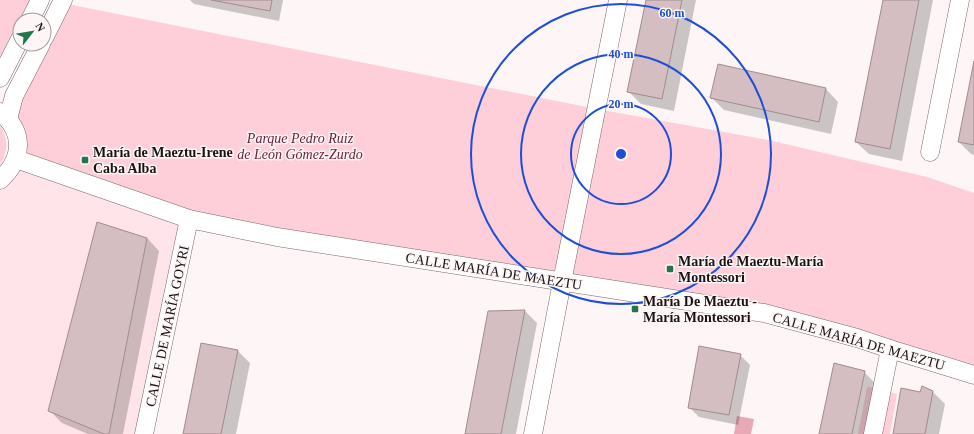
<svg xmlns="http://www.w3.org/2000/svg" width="974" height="434" font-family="'Times New Roman',serif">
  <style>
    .built { fill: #ffe5e9 }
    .green { fill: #fecfd8 }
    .water { fill: #e8a8b4 }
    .shadow { fill: #0003 }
    .building { fill: #d5bec2; stroke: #a08b8f }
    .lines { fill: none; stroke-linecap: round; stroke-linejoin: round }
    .minor-casing { stroke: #7a666a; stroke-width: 19 }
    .minor { stroke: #fff; stroke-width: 18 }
    .ring { fill: none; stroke: #1d4ed8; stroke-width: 2 }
    .poi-dot { fill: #20774a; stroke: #fef5f6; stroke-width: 1.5 }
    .labels { text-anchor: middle; stroke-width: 3; stroke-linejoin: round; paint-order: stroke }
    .park-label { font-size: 14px; font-style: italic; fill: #6b2037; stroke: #fef5f6 }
    .poi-label { font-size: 14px; font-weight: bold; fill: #1a1213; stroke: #fef5f6; text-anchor: start }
    .street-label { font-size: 14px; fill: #1a1213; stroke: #fef5f6 }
    .centre { fill: #1d4ed8; stroke: #fef5f6; stroke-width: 2 }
    .ring-label { font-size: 12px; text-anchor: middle; font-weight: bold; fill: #1d4ed8; stroke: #fef5f6; stroke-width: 3; stroke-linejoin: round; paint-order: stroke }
  </style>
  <rect width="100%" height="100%" fill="#fef5f6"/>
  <polygon class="built" points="49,170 189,219 144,434 0,434 0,178 10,171"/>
  <g class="green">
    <polygon points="0,0 40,0 30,20 20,20 20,39 0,78"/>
    <polygon points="62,3 597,109 768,140 927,177 974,193 974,375 857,338 277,237 16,159 1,112"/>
    <path d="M0 126C9 138 8 152 0 165Z"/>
    <polygon points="867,387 875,388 866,434 858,434"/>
    <polygon points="890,392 897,394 890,434 882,434"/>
  </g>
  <polygon class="water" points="737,416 754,419 751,434 734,434"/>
  <g class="shadow">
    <polygon points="190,0 283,0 279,21 194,4"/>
    <polygon points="647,0 696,0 674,111 641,104 629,92"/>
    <polygon points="884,0 933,0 902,161 869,154 856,142"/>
    <polygon points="974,66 974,155 971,154 959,142"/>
    <polygon points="826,89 838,102 831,134 724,110 712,98"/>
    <polygon points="147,238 159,251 123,434 88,434 62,423 50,411"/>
    <polygon points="525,311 537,323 516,434 466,434 489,312"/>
    <polygon points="202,344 238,351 250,363 236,434 184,434"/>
    <polygon points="740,355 750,365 738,425 699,417 689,407"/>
    <polygon points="864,372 877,385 867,434 820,434"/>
    <polygon points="933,392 945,404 939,434 894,434 921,393"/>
  </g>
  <g class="building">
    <polygon points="211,0 272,0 270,11"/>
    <polygon points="646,0 682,0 662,99 627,92"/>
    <polygon points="883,0 919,0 890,149 855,142"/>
    <polygon points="974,61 974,145 958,142"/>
    <polygon points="718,64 826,88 819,122 710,98"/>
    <polygon points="97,222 147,238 109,434 104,434 48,411"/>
    <polygon points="525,310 501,434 465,434 488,311"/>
    <polygon points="201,343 238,350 221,434 183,434"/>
    <polygon points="699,346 741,354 729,415 688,408"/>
    <polygon points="834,363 865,371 852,434 819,434"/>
    <polygon points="922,386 933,391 925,434 893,434 901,388 920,392"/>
  </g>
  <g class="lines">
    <g class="minor-casing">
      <g id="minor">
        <polyline points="30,20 40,0"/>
        <polyline points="44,38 63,0"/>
        <polyline points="0,78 20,39"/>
        <path d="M0 112C25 132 23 159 0 180"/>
        <polyline points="8,119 14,96 41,44"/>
        <polyline points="930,152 960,0"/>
        <polyline points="16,159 189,219 277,237 764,313 857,338 890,349 974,375"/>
        <polyline points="144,434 189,219"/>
        <polyline points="533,434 562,282 618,0"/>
        <polyline points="873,434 890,349"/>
      </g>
    </g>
    <use href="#minor" class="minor"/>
  </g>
  <g class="ring">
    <circle cx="621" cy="154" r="50"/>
    <circle cx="621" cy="154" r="100"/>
    <circle cx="621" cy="154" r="150"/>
  </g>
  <g class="poi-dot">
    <rect x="81" y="156" width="8" height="8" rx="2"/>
    <rect x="666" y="265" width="8" height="8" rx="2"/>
    <rect x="631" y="305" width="8" height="8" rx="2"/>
  </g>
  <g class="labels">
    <g class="park-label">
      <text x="300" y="143">Parque Pedro Ruiz<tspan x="300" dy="16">de León Gómez-Zurdo</tspan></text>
    </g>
    <g class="poi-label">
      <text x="93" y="157">María de Maeztu-Irene<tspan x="93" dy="16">Caba Alba</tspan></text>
      <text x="678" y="266">María de Maeztu-María<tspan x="678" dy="16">Montessori</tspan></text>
      <text x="643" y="306">María De Maeztu -<tspan x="643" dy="16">María Montessori</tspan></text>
    </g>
    <g class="street-label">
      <text transform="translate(494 271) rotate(9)" y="5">CALLE MARÍA DE MAEZTU</text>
      <text transform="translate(167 326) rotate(-78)" y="5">CALLE DE MARÍA GOYRI</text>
      <text transform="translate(859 341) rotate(16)" y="5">CALLE MARÍA DE MAEZTU</text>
    </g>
  </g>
  <circle cx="621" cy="154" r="6" class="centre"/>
  <g class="ring-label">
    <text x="672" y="17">60 m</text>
    <text x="621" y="58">40 m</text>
    <text x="621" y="108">20 m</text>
  </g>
  <g transform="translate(32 32) rotate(59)"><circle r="19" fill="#fef5f6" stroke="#a39a9b"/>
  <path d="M0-3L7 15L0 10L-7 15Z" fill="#20774a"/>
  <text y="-6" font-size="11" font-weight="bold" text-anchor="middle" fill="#1a1213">N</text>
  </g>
</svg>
